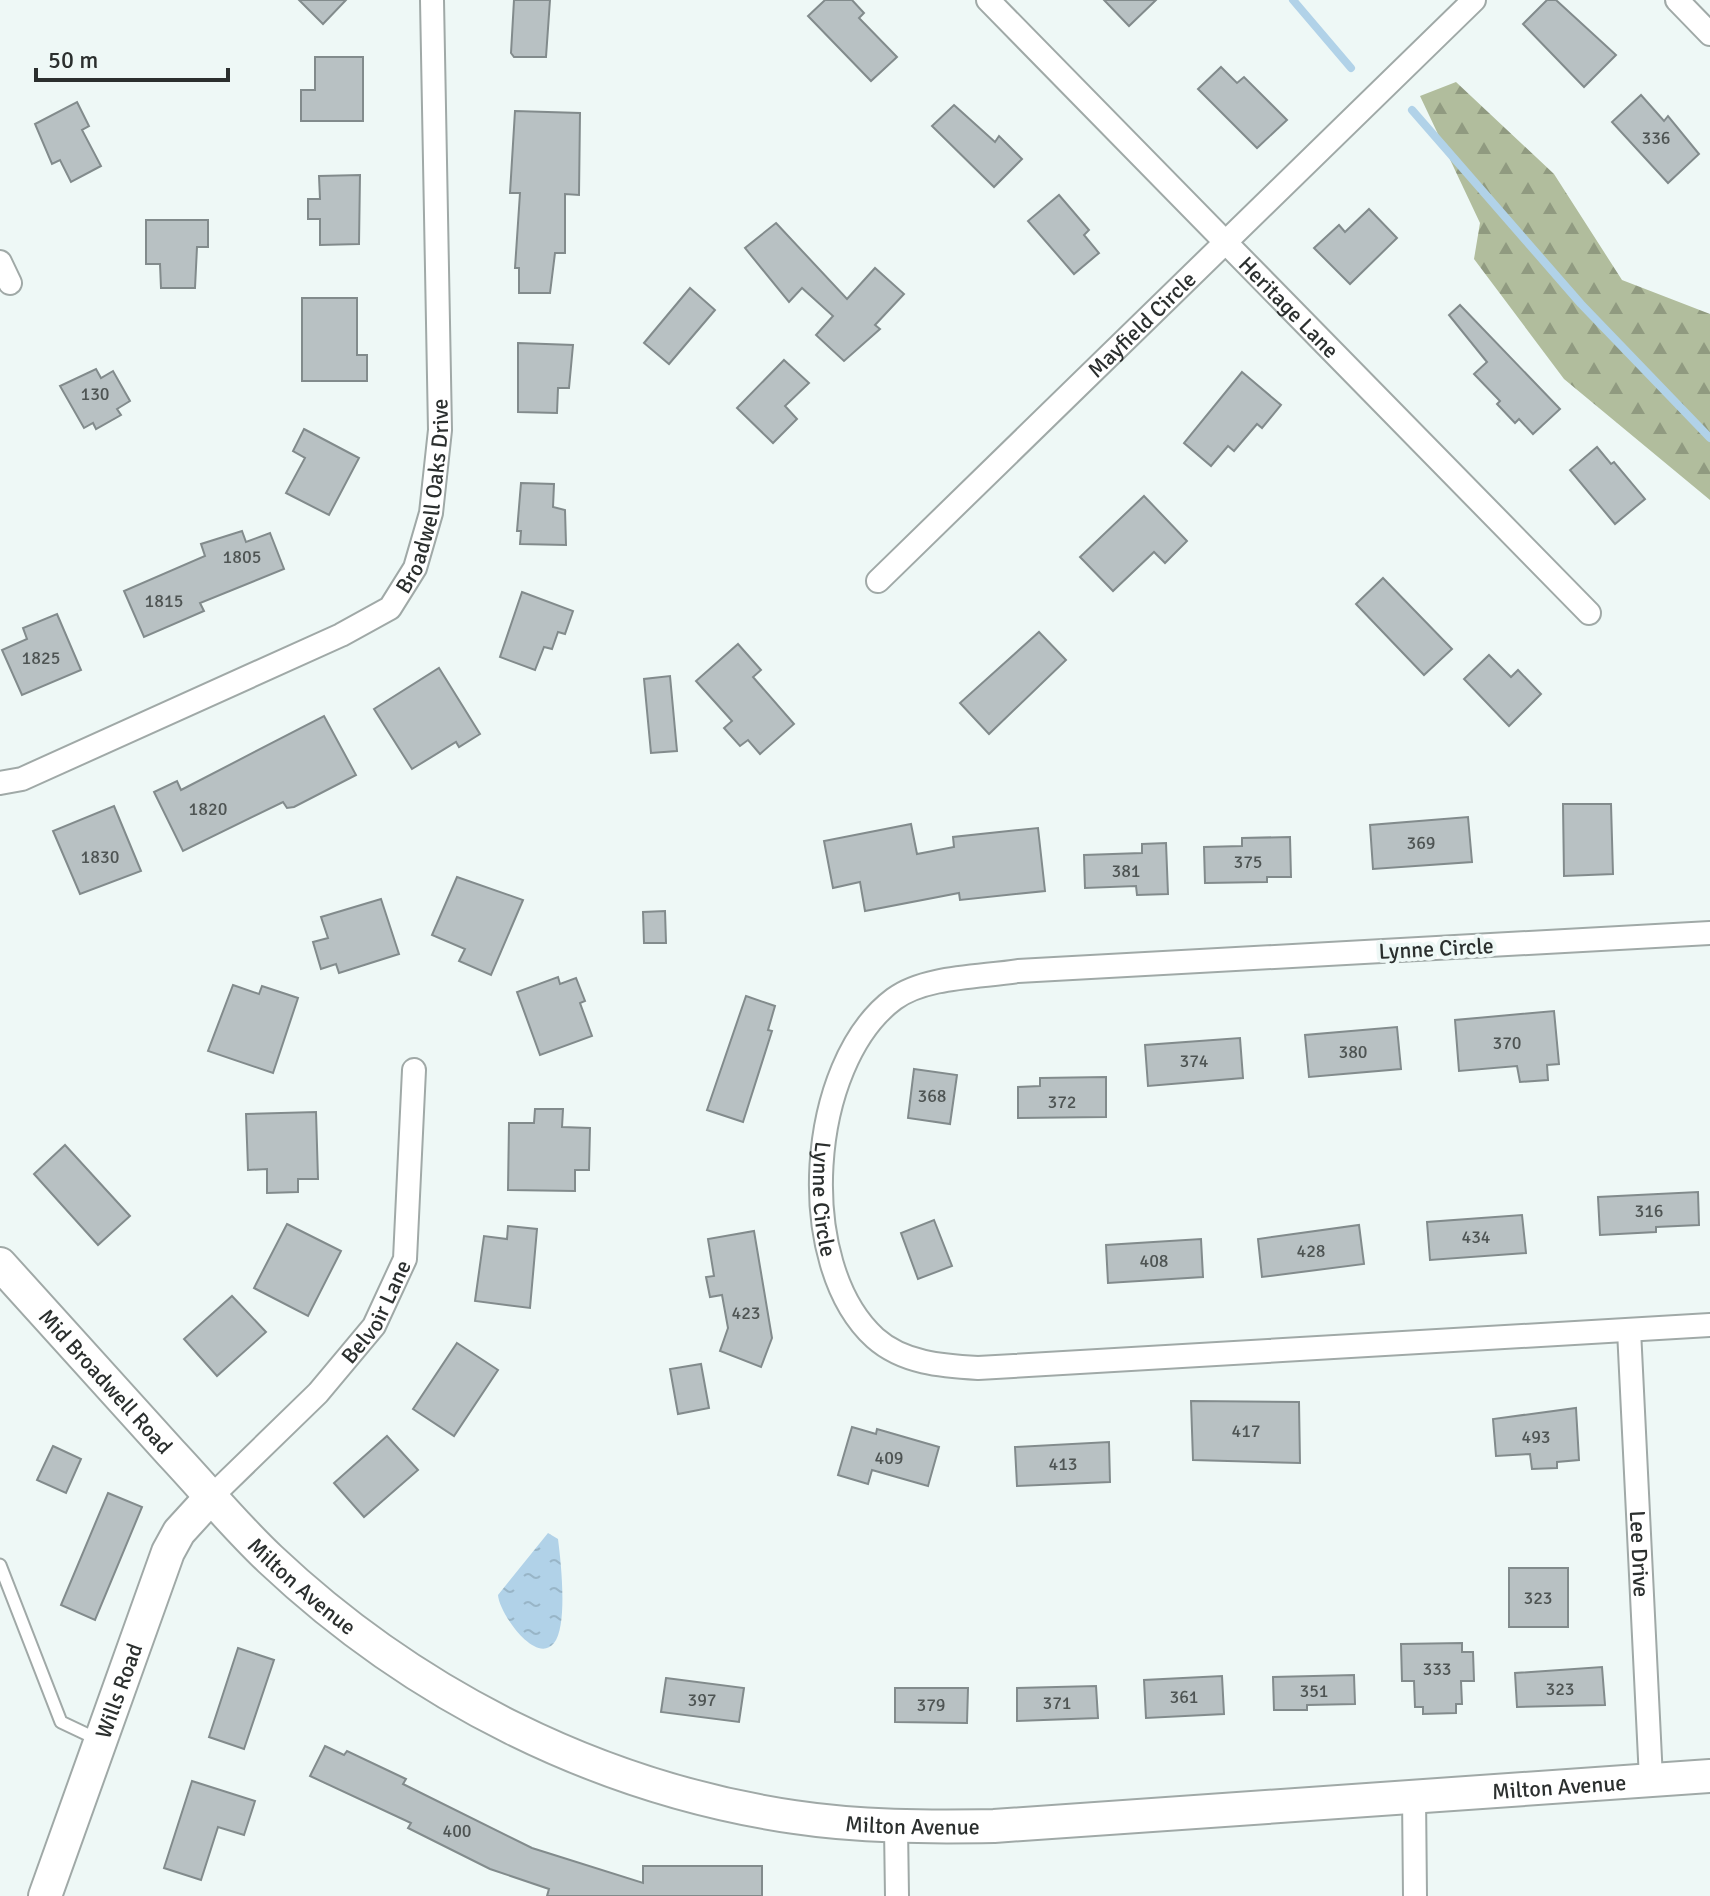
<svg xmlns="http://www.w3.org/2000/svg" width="1710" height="1896" font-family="Signika,sans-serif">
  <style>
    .forest { fill: url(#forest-firs) }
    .water { fill: url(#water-ripples) }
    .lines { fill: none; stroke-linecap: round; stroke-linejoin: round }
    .stream { stroke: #b1d2e8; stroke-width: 8 }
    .building { fill: #b8c1c3; stroke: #828b8c; stroke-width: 2 }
    .lane-casing { stroke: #a0a9a7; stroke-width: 15 }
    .street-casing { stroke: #a0a9a7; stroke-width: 26 }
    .secondary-casing { stroke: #a0a9a7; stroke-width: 36 }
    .lane { stroke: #fff; stroke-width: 11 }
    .street { stroke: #fff; stroke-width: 22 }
    .secondary { stroke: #fff; stroke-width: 32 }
    .labels { text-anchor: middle; stroke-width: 8; stroke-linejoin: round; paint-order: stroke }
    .number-label { font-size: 18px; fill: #4e5453 }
    .street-label { font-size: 22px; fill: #2b2f2e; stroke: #eef8f6 }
  </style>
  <defs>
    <pattern id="forest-firs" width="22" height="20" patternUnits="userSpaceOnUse" patternTransform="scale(2)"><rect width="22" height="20" fill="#b1bd9d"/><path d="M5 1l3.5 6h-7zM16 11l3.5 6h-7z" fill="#909a80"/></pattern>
    <pattern id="water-ripples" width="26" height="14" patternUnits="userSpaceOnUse" patternTransform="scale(2)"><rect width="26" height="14" fill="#b1d2e8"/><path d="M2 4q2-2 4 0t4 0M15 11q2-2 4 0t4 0" fill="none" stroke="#98b5c7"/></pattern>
  </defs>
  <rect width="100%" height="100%" fill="#eef8f6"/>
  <polygon class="forest" points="1456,82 1554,174 1622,280 1710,314 1710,500 1564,379 1474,259 1480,223 1420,96"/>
  <path class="water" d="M548 1533 558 1539C561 1562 568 1626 554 1643 536 1666 499 1613 498 1595Z"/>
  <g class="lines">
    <g class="stream">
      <polyline points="1293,0 1351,68"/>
      <polyline points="1412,110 1581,304 1710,438"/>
    </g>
  </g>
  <g class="building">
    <polygon points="299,0 346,0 323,24"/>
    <polygon points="514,0 550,0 546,57 514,57 511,53"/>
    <polygon points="825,0 852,0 864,13 859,18 897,57 871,81 808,16"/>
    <polygon points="1104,0 1156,0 1129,26"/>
    <polygon points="1547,0 1556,0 1616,55 1584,87 1523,24"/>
    <polygon points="315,57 363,57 363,121 301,121 301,90 315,90"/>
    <polygon points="1221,67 1237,83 1244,77 1287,120 1257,148 1198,89"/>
    <polygon points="1641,95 1664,121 1668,116 1699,154 1668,183 1612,122"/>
    <polygon points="77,102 89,126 82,130 101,166 71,182 60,160 52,164 35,124"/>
    <polygon points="954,105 995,142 999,136 1022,159 994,187 932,126"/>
    <polygon points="515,111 580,113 579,195 565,194 565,253 555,253 550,293 519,293 519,268 515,268 520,193 510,193"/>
    <polygon points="360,175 359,244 320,245 320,219 308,219 308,199 320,199 319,176"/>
    <polygon points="1059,195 1089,230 1084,235 1099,253 1074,274 1028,221"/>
    <polygon points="1369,209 1397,238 1350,284 1314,248 1339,225 1345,232"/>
    <polygon points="146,220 208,220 208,247 197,247 195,288 161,288 160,264 146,264"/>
    <polygon points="776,223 847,299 875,268 904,294 875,325 880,329 844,361 816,335 833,316 802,288 789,302 745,248"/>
    <polygon points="690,288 715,310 669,364 644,343"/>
    <polygon points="302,298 357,298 357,355 367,355 367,381 302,381"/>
    <polygon points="1460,305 1560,409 1533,434 1519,419 1515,423 1497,404 1500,401 1474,374 1487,362 1449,315"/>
    <polygon points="518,343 573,345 569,388 558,388 557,413 518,412"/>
    <polygon points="784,360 809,383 785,406 797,419 773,443 737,408"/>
    <polygon points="96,369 101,378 113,371 130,401 117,409 121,415 96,429 93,423 84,428 60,386"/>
    <polygon points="1242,372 1281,405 1262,428 1257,424 1234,451 1228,446 1211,466 1184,443"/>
    <polygon points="304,429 359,458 329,515 286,493 305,458 293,451"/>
    <polygon points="1597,447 1611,464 1614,462 1645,499 1615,524 1570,470"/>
    <polygon points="521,483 554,484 553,507 565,510 566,545 520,544 521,531 517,531"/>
    <polygon points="1144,496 1187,541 1165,563 1154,552 1113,591 1080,557"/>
    <polygon points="242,531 246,542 270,533 284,569 200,603 204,611 144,637 124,591 205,556 201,544"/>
    <polygon points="1383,578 1452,649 1424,675 1356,604"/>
    <polygon points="522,592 573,611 565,634 558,632 552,649 544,647 535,670 500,657"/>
    <polygon points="57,614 81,670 22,695 2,650 27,639 23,628"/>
    <polygon points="1039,632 1066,660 989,734 960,703"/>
    <polygon points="738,644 761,670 753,677 794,724 760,754 748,740 740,746 724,728 732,721 696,681"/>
    <polygon points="1489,655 1511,677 1518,670 1541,694 1509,726 1464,679"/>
    <polygon points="439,668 480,734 459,747 456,742 412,769 374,709"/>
    <polygon points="670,676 677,751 651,753 644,679"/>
    <polygon points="324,716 356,775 294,807 287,808 283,802 183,851 154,792 177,781 181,790"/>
    <polygon points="1563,804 1611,804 1613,874 1564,876"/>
    <polygon points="114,806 141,871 80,894 53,831"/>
    <polygon points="1468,817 1472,862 1373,869 1370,825"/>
    <polygon points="911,824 917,854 954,847 953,837 1038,828 1045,891 960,900 959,893 865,911 860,882 833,888 824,841"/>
    <polygon points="1290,837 1291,877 1267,877 1267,882 1205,883 1204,847 1242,846 1242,838"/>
    <polygon points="1166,843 1168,894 1137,895 1136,886 1085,888 1084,855 1142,853 1142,844"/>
    <polygon points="457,877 523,900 491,975 459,961 465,949 432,935"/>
    <polygon points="381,899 399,954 339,973 336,964 321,969 313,942 328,938 321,917"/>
    <polygon points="665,911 666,943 644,943 643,912"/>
    <polygon points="558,977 560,984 576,978 585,1001 580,1003 592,1036 540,1055 517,992"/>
    <polygon points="233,985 259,994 262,986 298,998 273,1073 208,1051"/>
    <polygon points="746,996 775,1006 768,1030 772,1031 743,1122 707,1110"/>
    <polygon points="1554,1011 1559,1064 1547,1065 1548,1080 1520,1082 1517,1066 1459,1071 1455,1020"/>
    <polygon points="1397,1027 1401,1069 1309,1077 1305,1035"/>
    <polygon points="1240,1038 1243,1078 1148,1086 1145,1045"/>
    <polygon points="914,1069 957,1075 950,1124 908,1118"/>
    <polygon points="1106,1077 1106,1117 1018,1118 1018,1087 1040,1086 1040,1078"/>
    <polygon points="535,1109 563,1109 562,1127 590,1128 589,1170 575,1170 575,1191 508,1190 509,1123 534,1123"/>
    <polygon points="316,1112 318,1179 298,1179 298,1192 267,1193 267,1169 248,1170 246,1114"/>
    <polygon points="65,1145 130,1216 98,1245 34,1174"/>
    <polygon points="1698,1192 1699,1225 1656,1227 1656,1232 1600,1235 1598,1197"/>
    <polygon points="1522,1215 1526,1253 1430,1260 1427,1222"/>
    <polygon points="934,1220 952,1266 918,1279 901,1233"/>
    <polygon points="287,1224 341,1251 308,1316 254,1288"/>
    <polygon points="1359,1225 1364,1264 1262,1277 1258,1239"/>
    <polygon points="508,1226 537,1229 530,1308 475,1301 484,1236 507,1239"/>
    <polygon points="754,1231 772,1338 761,1367 720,1351 728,1328 722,1295 710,1297 706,1277 714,1276 708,1239"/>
    <polygon points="1201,1239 1203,1277 1108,1283 1106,1245"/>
    <polygon points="232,1296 266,1332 217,1376 184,1339"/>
    <polygon points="457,1343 498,1370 454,1436 413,1409"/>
    <polygon points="701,1364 709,1408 678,1414 670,1369"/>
    <polygon points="1191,1401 1299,1402 1300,1463 1193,1460"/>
    <polygon points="1576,1408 1579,1460 1557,1462 1557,1468 1532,1469 1530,1454 1496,1456 1493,1419"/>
    <polygon points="852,1427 876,1434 877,1429 939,1447 928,1486 872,1470 868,1484 838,1475"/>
    <polygon points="387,1436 418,1470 364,1517 334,1483"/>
    <polygon points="1109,1442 1110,1482 1017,1486 1015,1447"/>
    <polygon points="53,1446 81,1459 66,1493 37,1480"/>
    <polygon points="108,1493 142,1507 95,1620 61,1605"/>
    <rect x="1509" y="1568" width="59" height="59"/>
    <polygon points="1462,1643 1462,1652 1473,1652 1474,1681 1461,1681 1462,1704 1456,1704 1456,1713 1423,1714 1423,1707 1415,1707 1414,1681 1402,1681 1401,1644"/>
    <polygon points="238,1648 274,1660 244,1749 209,1737"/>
    <polygon points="1602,1667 1605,1705 1517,1707 1515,1673"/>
    <polygon points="1354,1675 1355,1704 1307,1705 1307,1710 1274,1710 1273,1677"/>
    <polygon points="1222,1676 1224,1714 1146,1718 1144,1680"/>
    <polygon points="666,1678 744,1688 739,1722 661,1712"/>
    <polygon points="1096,1686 1098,1718 1017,1721 1017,1688"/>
    <polygon points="895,1688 968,1688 967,1723 895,1722"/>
    <polygon points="325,1746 344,1755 347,1751 406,1779 403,1784 532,1848 643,1883 643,1866 762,1866 762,1896 547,1896 549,1889 490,1869 408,1828 411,1823 310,1776"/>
    <polygon points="192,1781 255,1801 244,1835 218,1827 201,1880 164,1868"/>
  </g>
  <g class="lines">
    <g class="lane-casing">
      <polyline id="lane" points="0,1565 61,1722 99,1740"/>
    </g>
    <g class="street-casing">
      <g id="street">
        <path id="s1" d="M988 0 1589 613"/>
        <polyline points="1677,0 1710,34"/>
        <polyline points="0,262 10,283"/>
        <path id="s2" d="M878 581 1474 0"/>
        <path id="s3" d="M0 783 22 779 341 635 390 608 415 568 431 513 440 430 432 0"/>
        <path id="s4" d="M1710 933 1018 971C981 977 925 976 894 999 807 1064 794 1264 875 1338 903 1363 942 1366 978 1368L1710 1325"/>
        <path id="s5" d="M1629 1330 1651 1779"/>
        <path id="s6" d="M211 1497 318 1393 374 1326 405 1259 414 1070"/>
        <polyline points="1414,1795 1415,1896"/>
        <polyline points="896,1827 897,1896"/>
      </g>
    </g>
    <g class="secondary-casing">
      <g id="secondary">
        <path id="s7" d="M0 1264C57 1327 114 1390 171 1453 204 1488 235 1526 270 1559 414 1695 598 1788 794 1817 860 1827 927 1827 994 1826L1710 1776"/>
        <path id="s8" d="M45 1896 168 1552 179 1532 211 1497"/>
      </g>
    </g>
    <use href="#lane" class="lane"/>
    <use href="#street" class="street"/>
    <use href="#secondary" class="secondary"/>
  </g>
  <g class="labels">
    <g class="number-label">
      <text x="1656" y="144">336</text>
      <text x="95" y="400">130</text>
      <text x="242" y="563">1805</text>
      <text x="164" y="607">1815</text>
      <text x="41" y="664">1825</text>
      <text x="208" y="815">1820</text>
      <text x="1421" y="849">369</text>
      <text x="100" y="863">1830</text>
      <text x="1248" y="868">375</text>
      <text x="1126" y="877">381</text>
      <text x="1507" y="1049">370</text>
      <text x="1353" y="1058">380</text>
      <text x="1194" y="1067">374</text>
      <text x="932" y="1102">368</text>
      <text x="1062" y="1108">372</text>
      <text x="1649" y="1217">316</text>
      <text x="1476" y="1243">434</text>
      <text x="1311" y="1257">428</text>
      <text x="1154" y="1267">408</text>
      <text x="746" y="1319">423</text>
      <text x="1246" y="1437">417</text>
      <text x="1536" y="1443">493</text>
      <text x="889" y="1464">409</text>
      <text x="1063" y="1470">413</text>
      <text x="1538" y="1604">323</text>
      <text x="1437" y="1675">333</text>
      <text x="1560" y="1695">323</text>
      <text x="1314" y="1697">351</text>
      <text x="1184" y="1703">361</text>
      <text x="702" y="1706">397</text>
      <text x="1057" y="1709">371</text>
      <text x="931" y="1711">379</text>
      <text x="457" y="1837">400</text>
    </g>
    <g class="street-label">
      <text dy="8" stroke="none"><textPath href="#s1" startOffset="430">Heritage Lane</textPath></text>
      <text dy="8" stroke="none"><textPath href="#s2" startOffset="368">Mayfield Circle</textPath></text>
      <text dy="8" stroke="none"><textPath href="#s3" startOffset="548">Broadwell Oaks Drive</textPath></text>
      <text transform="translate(1436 948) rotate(-3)" y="8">Lynne Circle</text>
      <text dy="8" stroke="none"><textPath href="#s4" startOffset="1042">Lynne Circle</textPath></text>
      <text dy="8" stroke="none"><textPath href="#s6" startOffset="250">Belvoir Lane</textPath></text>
      <text dy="8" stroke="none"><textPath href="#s7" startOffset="158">Mid Broadwell Road</textPath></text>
      <text dy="8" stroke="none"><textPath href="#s5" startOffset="224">Lee Drive</textPath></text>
      <text dy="8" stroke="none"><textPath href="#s7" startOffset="442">Milton Avenue</textPath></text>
      <text dy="8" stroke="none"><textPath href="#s8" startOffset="218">Wills Road</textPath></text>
      <text dy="8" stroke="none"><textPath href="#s7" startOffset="1760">Milton Avenue</textPath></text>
      <text dy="8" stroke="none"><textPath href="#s7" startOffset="1112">Milton Avenue</textPath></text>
    </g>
  </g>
  <path d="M36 68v12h192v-12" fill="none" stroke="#2b2f2e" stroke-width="4"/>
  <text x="48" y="68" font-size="24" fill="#2b2f2e" stroke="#eef8f6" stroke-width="6" paint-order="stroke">50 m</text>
</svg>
